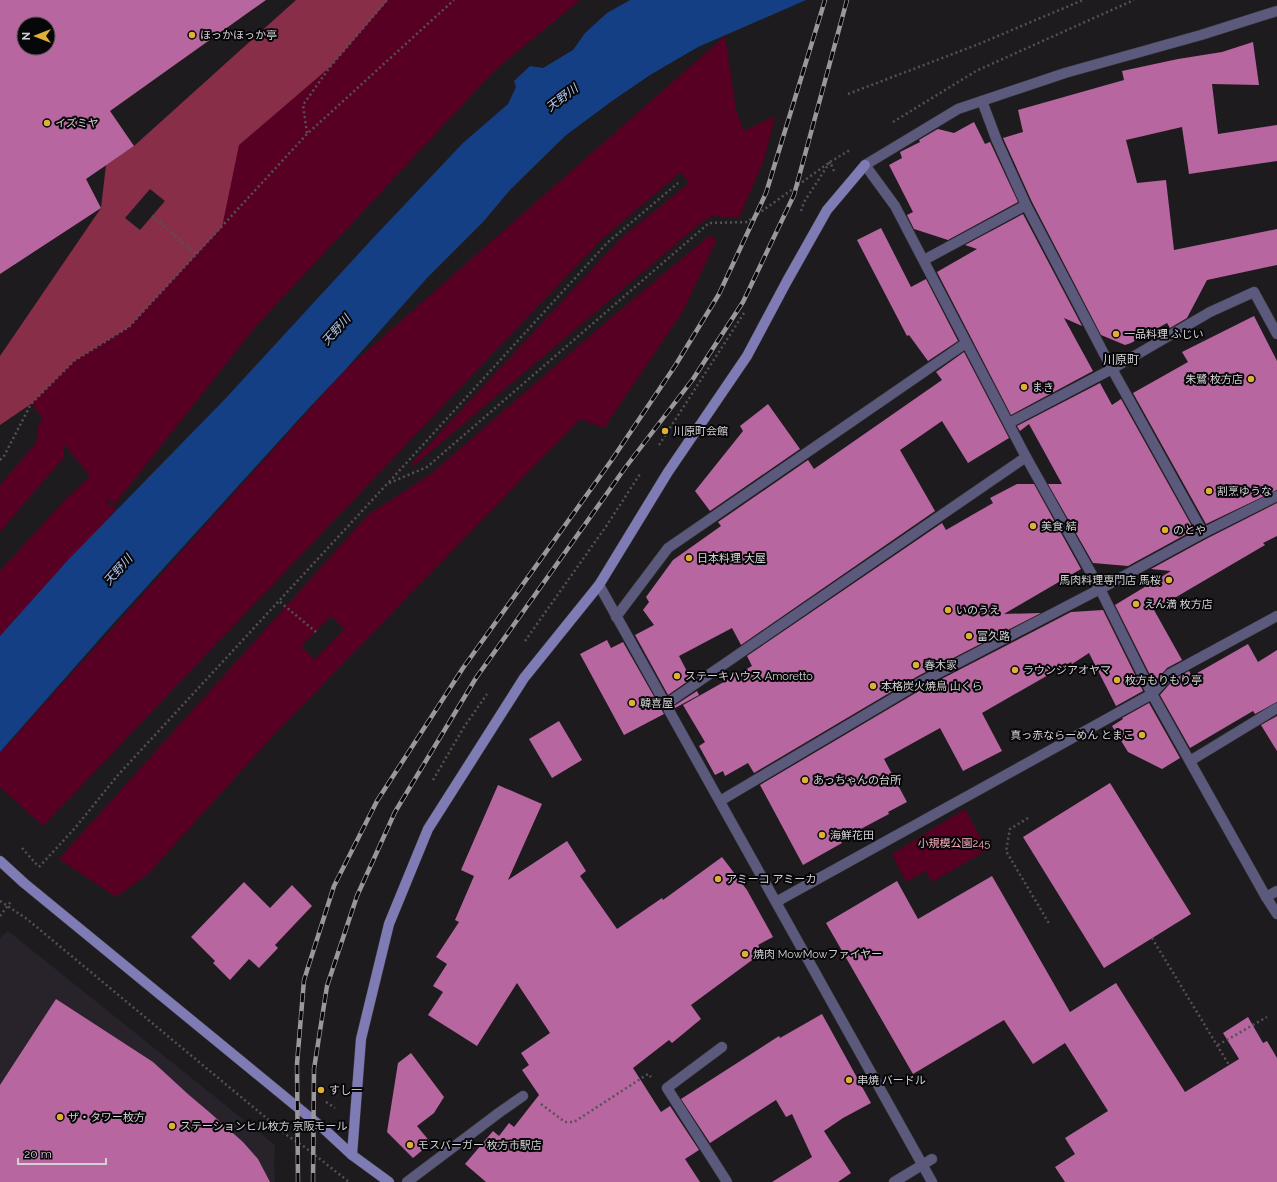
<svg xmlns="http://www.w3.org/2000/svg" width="1277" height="1182" font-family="Raleway,'Noto Sans JP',sans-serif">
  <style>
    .built { fill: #28232b }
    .green { fill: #580023; fill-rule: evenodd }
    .forest { fill: #892e48; fill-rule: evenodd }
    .water { fill: #153f85 }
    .building { fill: #b8669f; fill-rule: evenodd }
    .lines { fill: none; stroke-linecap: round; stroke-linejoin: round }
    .lane-casing { stroke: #3b383c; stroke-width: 11 }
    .street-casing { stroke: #3b383c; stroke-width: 11 }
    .secondary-casing { stroke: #3b383c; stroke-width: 11 }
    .path { stroke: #545255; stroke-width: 2.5; stroke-dasharray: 2 3; stroke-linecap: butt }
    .lane { stroke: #5b597c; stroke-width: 10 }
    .street { stroke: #5b597c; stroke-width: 10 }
    .secondary { stroke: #7f7bb4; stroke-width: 10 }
    .rail-casing { stroke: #9a989b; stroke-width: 4.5 }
    .rail { stroke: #070608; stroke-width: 3; stroke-dasharray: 9; stroke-linecap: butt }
    .poi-dot { fill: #e0b034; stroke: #070608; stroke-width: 1.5 }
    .labels { text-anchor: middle; stroke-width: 4; stroke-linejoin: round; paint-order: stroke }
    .poi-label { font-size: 11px; fill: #d3d1d4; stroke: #070608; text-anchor: start }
    .park-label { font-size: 11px; fill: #fcadbd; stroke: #070608 }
    .water-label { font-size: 12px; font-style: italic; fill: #b0c8f0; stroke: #070608 }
    .neighbourhood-label { font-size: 12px; fill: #d3d1d4; stroke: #070608 }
  </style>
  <rect width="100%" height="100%" fill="#1e1b1f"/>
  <polygon class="built" points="8,931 275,1145 274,1164 275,1182 0,1182 0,938"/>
  <g class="green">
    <polygon points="384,0 580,0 496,69 256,326 114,505 107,498 107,503 117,509 0,638 0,571 64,501 90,476 64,444 64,457 0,532 0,485 36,443 39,423 43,418 31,404 174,235 239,145 330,67"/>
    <polygon points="725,36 736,110 744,131 775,116 764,160 739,218 712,216 702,222 415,465 411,464 619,240 689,183 681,172 602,239 43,826 0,787 0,753 344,371"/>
    <path d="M709 236 717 239 683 311 604 428 580 419 271 738 147 875 116 897 59 859 368 515 432 473 613 316ZM331 616 344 629 315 660 301 646Z"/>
    <polygon points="965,809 987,850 932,882 926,871 906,882 892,854"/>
  </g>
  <path class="forest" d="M296 0H388L330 67 239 145 222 227 129 327 74 361 31 404 0 425V356L101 208 106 165 134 146ZM150 189 165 201 140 230 125 218Z"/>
  <polygon class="water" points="630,0 806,0 698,47 650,75 612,101 565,136 510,190 483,222 427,278 344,371 309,408 111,626 0,752 0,636 68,560 226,398 374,237 463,143 508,104 516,87 514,81 530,66 543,68 573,50 585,33 607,13"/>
  <g class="building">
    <path d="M0 0H266L110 111 134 146 86 179 101 208 0 274ZM24 24H48V48H24Z"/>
    <polygon points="1253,42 1259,85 1212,84 1218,134 1277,125 1277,161 1189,174 1182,127 1126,140 1137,183 1166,180 1174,250 1277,229 1277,265 1207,280 1187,318 1170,328 1167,323 1131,343 1125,345 1101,335 1032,202 1003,138 1023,132 1018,110 1124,80 1122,71 1178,59 1222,52"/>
    <polygon points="974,122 985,144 990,142 1018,202 948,240 914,229 907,215 913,212 889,165 902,158 900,152 920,142 919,140 936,130 938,129 954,133"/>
    <polygon points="1023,214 1082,326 1064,318 1093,371 1011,415 937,272 977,249 965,245"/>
    <polygon points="881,228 911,287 926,279 958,341 928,361 909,335 907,336 857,240"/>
    <polygon points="1254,316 1277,361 1277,490 1206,524 1133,393 1188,362 1182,352"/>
    <polygon points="964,352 1009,438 968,463 942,421 900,450 935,511 741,645 732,628 679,656 691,679 668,695 635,635 654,625 643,610 649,602 646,597 673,560 721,526 718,522 808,460 814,469 942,380 936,372"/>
    <polygon points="1100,383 1112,405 1121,399 1194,530 1128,566 1093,563 1048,484 1062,484 1029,424 1020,431 1017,426"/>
    <polygon points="768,404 800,449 710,511 695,491 743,431 740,426"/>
    <polygon points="1017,484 1034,484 1081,569 1004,614 1041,613 918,676 754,773 748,763 725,776 723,771 715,775 699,746 705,742 683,705 752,666 747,656 942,523 946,530 993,503 990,498"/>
    <polygon points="1277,503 1277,536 1263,543 1265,545 1154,610 1182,660 1167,668 1154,683 1115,605 1171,571 1151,569 1206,539"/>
    <polygon points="1103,610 1143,691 1116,706 1089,653 1072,664 1071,662 982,713 1002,751 963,771 940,728 884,759 907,802 888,812 889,814 840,840 842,843 803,865 760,785 924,688 1071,612"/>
    <polygon points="607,640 611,648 623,642 664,714 624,735 580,654"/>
    <polygon points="1248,644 1258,662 1277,650 1277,702 1255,714 1253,711 1190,748 1160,695 1174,679 1189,671 1192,676"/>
    <polygon points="697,691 699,695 675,708 674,706"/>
    <polygon points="1149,703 1180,758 1162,769 1128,752 1112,726 1123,719 1122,718"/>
    <polygon points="1277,716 1277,751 1261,725"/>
    <polygon points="559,721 582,760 552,778 529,739"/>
    <polygon points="1110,783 1191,914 1104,968 1023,837"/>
    <polygon points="498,785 542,804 508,880 567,841 586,871 580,876 617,929 662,898 663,900 722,857 747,890 773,937 758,945 763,952 691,1005 701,1019 672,1043 669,1040 633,1068 661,1112 670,1106 699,1150 685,1159 700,1182 486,1182 465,1164 493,1131 499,1136 509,1123 514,1127 539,1095 522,1070 529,1065 521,1053 550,1033 517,983 477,1046 428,1015 443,992 433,986 447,964 436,957 459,922 455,920 474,876 461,870"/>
    <polygon points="992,876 1070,1012 1116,983 1185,1092 1239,1059 1223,1033 1248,1017 1263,1043 1267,1041 1277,1058 1277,1182 1065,1182 1055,1167 1075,1154 1065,1138 1108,1111 1065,1043 1033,1064 1004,1020 913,1074 826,923 897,881 918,919"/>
    <polygon points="244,882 270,908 292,885 312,906 275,945 278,948 259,968 249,959 230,980 213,963 215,961 191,937"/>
    <polygon points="56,999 153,1062 189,1095 208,1111 243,1142 258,1159 270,1182 0,1182 0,1085"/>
    <polygon points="822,1014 871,1103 843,1118 824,1131 851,1173 838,1182 772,1182 812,1157 792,1114 786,1117 776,1100 710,1143 681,1099 779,1036 780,1038"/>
    <polygon points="411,1053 444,1097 434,1113 417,1126 431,1143 413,1158 387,1132 398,1063"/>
  </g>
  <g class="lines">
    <g class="lane-casing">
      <g id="lane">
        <polyline points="1026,205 1112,369 1203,533"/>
        <polyline points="924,260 1026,205 997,141 982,101"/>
        <polyline points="1009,423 1112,369 1210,312 1254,292 1277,334"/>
        <polyline points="616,617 668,548 966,343"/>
        <polyline points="666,704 1026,457"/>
        <polyline points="1190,761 1277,708"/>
        <polyline points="776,902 1152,694 1170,674 1277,616"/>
        <polyline points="722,1047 667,1088 727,1182"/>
        <polyline points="407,1182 500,1112 523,1096"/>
        <polyline points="894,1182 932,1159"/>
      </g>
    </g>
    <g class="street-casing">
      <g id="street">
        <polyline points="1277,11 1201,35 1065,73 958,109 865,165 895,206 1026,457 1100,589 1152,694 1266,897 1277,891"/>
        <polyline points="599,585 932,1182"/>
        <polyline points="720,801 921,682 1100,589 1203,533 1277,496"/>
        <polyline points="1266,897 1277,914"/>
      </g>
    </g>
    <g class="secondary-casing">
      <g id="secondary">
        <polyline points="0,861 24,883 324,1129 352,1155 389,1182"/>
        <polyline points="352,1155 361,1039 389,924 428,829 524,678 599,585 668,472 747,356 787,281 827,210 865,165"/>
      </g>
    </g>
    <g class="path">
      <polyline points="848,94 979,44 1083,0"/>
      <polyline points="893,122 976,71 1134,0"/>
      <polyline points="307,133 303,105 330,67 387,0"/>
      <polyline points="834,171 830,162 850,150"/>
      <polyline points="801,211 804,202 830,162"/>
      <polyline points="152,216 196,254"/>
      <polyline points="659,445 744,313"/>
      <polyline points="0,460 4,456 31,404 74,361 129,327 307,134 454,0"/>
      <polyline points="389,482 607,243 678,183"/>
      <polyline points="280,602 316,632"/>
      <polyline points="525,641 607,525 640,474"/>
      <polyline points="433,780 464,727 487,694"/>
      <polyline points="1028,818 1010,829 1006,851 1050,925"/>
      <polyline points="22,848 38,866"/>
      <polyline points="39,867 75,828 118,775 387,484 427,467 709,223 747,222 830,162"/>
      <polyline points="0,901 27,919 288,1136 306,1148 349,1182"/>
      <polyline points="0,916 12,900"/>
      <polyline points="1152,938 1229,1065"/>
      <polyline points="1218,1045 1267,1017"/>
      <polyline points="326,1102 335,1108"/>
      <polyline points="541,1104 565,1122 574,1122 648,1074 651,1077"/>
    </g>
    <use href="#lane" class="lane"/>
    <use href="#street" class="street"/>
    <use href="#secondary" class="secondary"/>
    <g class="rail-casing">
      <g id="rail">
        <polyline points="298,1182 297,1064 304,980 334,886 377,801 463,668 611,461 675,366 719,294 766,193 825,0"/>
        <polyline points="313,1182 314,1069 327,986 357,896 395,812 476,678 625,468 693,379 743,302 794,195 847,0"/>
      </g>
    </g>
    <use href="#rail" class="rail"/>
  </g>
  <g class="poi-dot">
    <circle cx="192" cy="35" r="4"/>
    <circle cx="47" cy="123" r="4"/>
    <circle cx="1116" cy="334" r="4"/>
    <circle cx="1251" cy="379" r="4"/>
    <circle cx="1024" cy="387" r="4"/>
    <circle cx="665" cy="431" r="4"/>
    <circle cx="1209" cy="491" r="4"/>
    <circle cx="1033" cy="526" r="4"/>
    <circle cx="1165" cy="530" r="4"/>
    <circle cx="689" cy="558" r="4"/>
    <circle cx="1169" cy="580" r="4"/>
    <circle cx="1136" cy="604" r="4"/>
    <circle cx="948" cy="610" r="4"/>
    <circle cx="969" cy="636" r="4"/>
    <circle cx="916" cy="665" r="4"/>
    <circle cx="1015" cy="670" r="4"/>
    <circle cx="677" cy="676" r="4"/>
    <circle cx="1117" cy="680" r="4"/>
    <circle cx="873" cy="686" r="4"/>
    <circle cx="632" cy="703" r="4"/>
    <circle cx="1142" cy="735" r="4"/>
    <circle cx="805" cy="780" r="4"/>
    <circle cx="822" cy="835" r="4"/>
    <circle cx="718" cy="879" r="4"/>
    <circle cx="745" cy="954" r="4"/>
    <circle cx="849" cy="1080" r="4"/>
    <circle cx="321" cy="1090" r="4"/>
    <circle cx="60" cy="1117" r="4"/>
    <circle cx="172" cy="1126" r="4"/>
    <circle cx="410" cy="1145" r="4"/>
  </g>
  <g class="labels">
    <g class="poi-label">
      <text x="200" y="39">ほっかほっか亭</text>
      <text x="55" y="127">イズミヤ</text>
      <text x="1124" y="338">一品料理 ふじい</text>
      <text x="1243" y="383" text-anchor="end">朱鷺 枚方店</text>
      <text x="1032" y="391">まき</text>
      <text x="673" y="435">川原町会館</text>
      <text x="1217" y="495">割烹ゆうな</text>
      <text x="1041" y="530">美食 結</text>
      <text x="1173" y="534">のとや</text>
      <text x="697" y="562">日本料理 大屋</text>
      <text x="1161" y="584" text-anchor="end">馬肉料理専門店 馬桜</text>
      <text x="1144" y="608">えん満 枚方店</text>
      <text x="956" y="614">いのうえ</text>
      <text x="977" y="640">富久路</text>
      <text x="924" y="669">春木家</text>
      <text x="1023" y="674">ラウンジアオヤマ</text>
      <text x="685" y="680">ステーキハウス Amoretto</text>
      <text x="1125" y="684">枚方もりもり亭</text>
      <text x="881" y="690">本格炭火焼鳥 山くら</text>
      <text x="640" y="707">韓喜屋</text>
      <text x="1134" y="739" text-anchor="end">真っ赤ならーめん とまこ</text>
      <text x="813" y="784">あっちゃんの台所</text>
      <text x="830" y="839">海鮮花田</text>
      <text x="726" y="883">アミーコ アミーカ</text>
      <text x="753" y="958">焼肉 MowMowファイヤー</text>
      <text x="857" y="1084">串焼 バードル</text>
      <text x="329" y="1094">すし一</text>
      <text x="68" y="1121">ザ・タワー枚方</text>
      <text x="180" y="1130">ステーションヒル枚方 京阪モール</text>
      <text x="418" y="1149">モスバーガー 枚方市駅店</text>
    </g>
    <g class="park-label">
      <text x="954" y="847">小規模公園245</text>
    </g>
    <g class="water-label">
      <text transform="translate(562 98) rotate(-37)" y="4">天野川</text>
      <text transform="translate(336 330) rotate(-48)" y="4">天野川</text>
      <text transform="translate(118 570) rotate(-48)" y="4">天野川</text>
    </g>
    <g class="neighbourhood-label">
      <text x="1121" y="364">川原町</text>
    </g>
  </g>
  <g transform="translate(36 36) rotate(270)"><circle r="19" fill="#070608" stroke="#59575a"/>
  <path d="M0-3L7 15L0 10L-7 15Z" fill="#e0b034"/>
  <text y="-6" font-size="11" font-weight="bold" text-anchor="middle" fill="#d3d1d4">N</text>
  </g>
  <path d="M18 1158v6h88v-6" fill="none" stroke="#d3d1d4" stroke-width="2"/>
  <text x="24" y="1158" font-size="12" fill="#d3d1d4" stroke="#070608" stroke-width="3" paint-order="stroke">20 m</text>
</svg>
